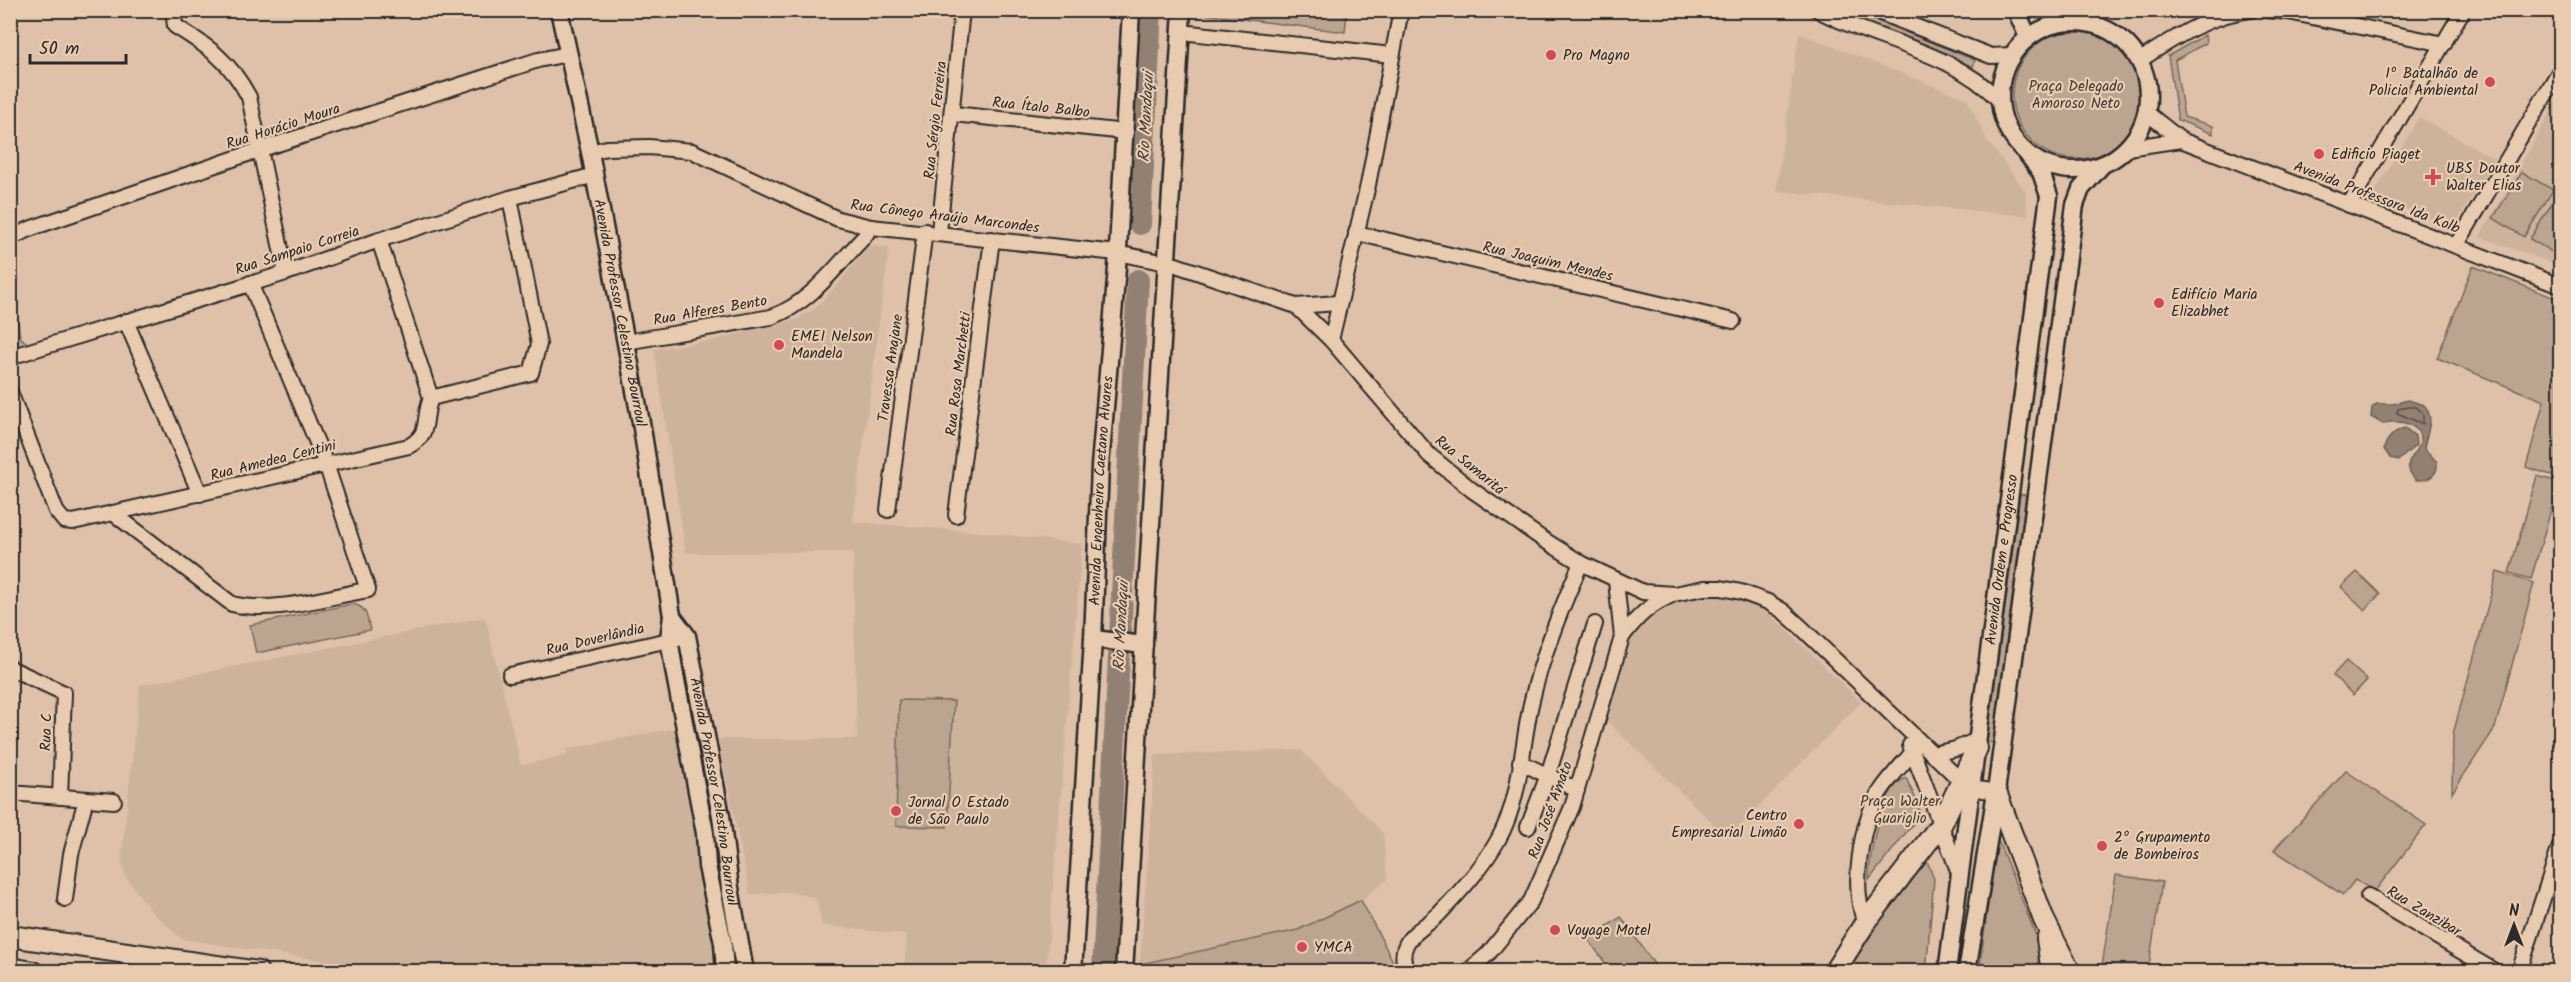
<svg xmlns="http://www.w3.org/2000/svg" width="2571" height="982" font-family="Kalam,sans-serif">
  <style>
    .built { fill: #cdb39c }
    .green { fill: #bca590; stroke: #74685e; stroke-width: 1.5 }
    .water { fill: #928173; stroke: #695f56; stroke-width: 1.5 }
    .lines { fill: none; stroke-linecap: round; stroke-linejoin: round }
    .shore { stroke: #544d48; stroke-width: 1.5 }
    .river { stroke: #928173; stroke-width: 22 }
    .minor-casing { stroke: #2b2b2b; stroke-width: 18 }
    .major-casing { stroke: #2b2b2b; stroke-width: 21 }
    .highway-casing { stroke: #2b2b2b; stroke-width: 24 }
    .minor { stroke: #e9cbb0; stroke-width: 14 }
    .major { stroke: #e9cbb0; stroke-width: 16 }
    .highway { stroke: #e9cbb0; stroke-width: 20 }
    .poi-dot { fill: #d1495b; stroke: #e9cbb0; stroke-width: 2 }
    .labels { text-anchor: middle; stroke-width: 4.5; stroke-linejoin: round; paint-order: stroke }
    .poi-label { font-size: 15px; fill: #2b2b2b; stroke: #e9cbb0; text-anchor: start }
    .park-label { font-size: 15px; fill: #413d3a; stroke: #e9cbb0 }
    .street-label { font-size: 15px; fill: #2b2b2b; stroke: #e9cbb0 }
    .water-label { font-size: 16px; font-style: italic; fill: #45403d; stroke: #e9cbb0 }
  </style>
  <rect width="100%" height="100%" fill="#dec1a8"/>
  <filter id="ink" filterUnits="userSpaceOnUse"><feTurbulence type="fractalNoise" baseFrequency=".0167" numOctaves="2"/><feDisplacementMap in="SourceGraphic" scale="12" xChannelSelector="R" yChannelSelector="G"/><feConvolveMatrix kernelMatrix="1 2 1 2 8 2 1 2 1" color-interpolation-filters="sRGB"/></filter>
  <g filter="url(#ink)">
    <g class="built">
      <polygon points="1799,33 1967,99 1988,142 2025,190 2028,216 1776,191"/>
      <polygon points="2560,95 2560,266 2480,237"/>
      <polygon points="2419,117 2494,158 2454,227 2372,197"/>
      <polygon points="868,246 889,248 853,522 982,532 1082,544 1046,971 904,971 907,935 822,925 816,898 790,892 750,894 718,739 857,739 853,552 686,553 654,349 710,341 795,320 814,309 838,284"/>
      <polygon points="1713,593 1749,603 1771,615 1861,702 1728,838 1605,719 1620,658 1634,632 1649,616 1690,598"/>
      <polygon points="485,617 521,765 567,755 567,749 676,728 715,944 714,972 390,971 182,939 151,911 127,879 121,861 140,685"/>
      <polygon points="1301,750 1383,833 1387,880 1361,900 1298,930 1140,964 1155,755"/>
    </g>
    <g class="green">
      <polygon points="1194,10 1335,10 1347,12 1345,32 1194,13"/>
      <polygon points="1836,11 1853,11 1975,60 1973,67"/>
      <circle cx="2076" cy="95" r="64"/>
      <polygon points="2205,35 2206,43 2175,60 2184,117 2213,126 2213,134 2178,120 2168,56"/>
      <polygon points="2522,172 2553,190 2524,237 2493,218"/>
      <polygon points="2559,192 2560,248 2557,255 2530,239"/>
      <polygon points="2473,266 2560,300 2560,478 2526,467 2544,401 2437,358"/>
      <polygon points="11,278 20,337 28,344 11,349"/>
      <polygon points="2537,476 2559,482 2531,579 2509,573"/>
      <polygon points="2020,494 2026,495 1993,743 1987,742"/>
      <polygon points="2357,572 2380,594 2365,610 2341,587"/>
      <polygon points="2497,572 2534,583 2495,728 2452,793 2453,734"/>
      <path d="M352 604C367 606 367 617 370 630L256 653 250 625Z"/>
      <polygon points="2346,661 2367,680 2353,695 2333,675"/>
      <polygon points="899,700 954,701 947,827 896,826"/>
      <polygon points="2346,771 2426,825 2375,891 2355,880 2343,895 2274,850"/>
      <path d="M1906 778 1919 806V816L1869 880C1868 856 1881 787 1906 778Z"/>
      <polygon points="1997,838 2039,943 2038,971 1979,972"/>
      <polygon points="1927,861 1934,879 1926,971 1848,971 1875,928"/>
      <polygon points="2116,875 2162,882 2148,971 2102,966"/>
      <polygon points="1361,900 1398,971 1140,971 1140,964 1298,930"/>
      <polygon points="1621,917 1659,971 1611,971 1588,939"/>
    </g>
    <g class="water">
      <path d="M2408 400 2424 405C2436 419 2426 432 2424 448L2437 462C2438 475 2430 481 2416 480 2412 475 2407 471 2409 463 2411 457 2417 452 2419 446 2426 424 2398 418 2383 424L2371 417 2372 408 2377 404H2393Z"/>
      <path d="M2405 428 2415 436 2416 445 2399 460 2390 458 2384 449C2386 439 2395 430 2405 428Z"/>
    </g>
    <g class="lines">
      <polygon class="shore" points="2409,407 2416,407 2423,413 2423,424 2397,413 2398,409"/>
      <g class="river">
        <polyline points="1140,224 1151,10"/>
        <polyline points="1103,972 1138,280"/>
      </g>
      <g class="minor-casing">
        <g id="minor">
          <path d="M173 10 175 26C209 47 230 61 249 97L286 273"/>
          <path d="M1818 10C1877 42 1951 50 1999 100"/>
          <polyline points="1873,10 1991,56 2011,55"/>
          <polyline points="2266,10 2288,12 2444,44"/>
          <polyline points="1181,32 1392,55"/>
          <path d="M2140 60C2173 39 2210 14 2251 10"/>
          <polyline points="2147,113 2181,140 2560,286"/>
          <polyline points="953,114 1126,132"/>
          <polyline points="2127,148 2181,140"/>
          <polyline points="590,152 607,148 649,147 692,151 838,219 871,227 1117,253 1176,265 1296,306 1338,303"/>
          <polyline points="2349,205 2463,10"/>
          <polyline points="939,232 962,10"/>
          <polyline points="1356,233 1733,321"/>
          <polyline points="10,238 32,228 262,149 538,60 568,54"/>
          <polyline points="2456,246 2560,70"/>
          <polyline points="1296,306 1331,340 1429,455 1472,490 1541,538 1581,563 1643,592 1674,594 1704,588 1721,588 1741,592 1768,602 1783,611 1803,629 1962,782 1972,788 1996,792"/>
          <polyline points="126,321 200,494"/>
          <polyline points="1331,340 1368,185 1401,10"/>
          <path d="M626 342 771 317C810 304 836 266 864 237L871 227"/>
          <polyline points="10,357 286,273 379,240 510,198 595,175"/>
          <path d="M10 392 56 511 64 521 73 522 409 446C432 433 422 419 431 398L379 240"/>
          <polyline points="431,398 531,373 539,344 510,198"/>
          <polyline points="888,510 925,231"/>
          <path d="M113 513 232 604C275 614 325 597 368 590L326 464 250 283"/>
          <polyline points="956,515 992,239"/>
          <path d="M1622 637C1637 617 1649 605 1672 595"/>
          <polyline points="10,668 64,693 60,797"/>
          <polyline points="510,675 687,636"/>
          <polyline points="1910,745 1959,873"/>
          <polyline points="1932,754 1956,749 1977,740"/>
          <polyline points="1520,762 1577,790"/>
          <polyline points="10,793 114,801"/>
          <polyline points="1528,827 1548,775 1595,624"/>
          <polyline points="2368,896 2496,972"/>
          <polyline points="65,899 71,854 86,799"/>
          <path d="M1865 923C1851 887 1860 825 1880 792 1889 778 1902 765 1913 752"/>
          <path d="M1407 972C1403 964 1402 953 1406 945 1411 933 1429 924 1439 914 1460 892 1483 867 1498 840 1521 799 1521 749 1531 704 1542 655 1561 609 1581 563"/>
          <polyline points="1467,972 1488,954 1531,901 1572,807 1622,637 1616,581"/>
          <polyline points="2519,972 2560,846"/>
        </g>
      </g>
      <g class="major-casing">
        <g id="major">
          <path id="s1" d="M559 10 590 152 642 428 672 616 669 639 675 675 705 833 707 866 723 943 725 972"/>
          <polyline points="2016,10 2028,37"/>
          <circle cx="2074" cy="96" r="74"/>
          <path id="s2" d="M672 616 687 636 694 672 721 816 730 888 745 972"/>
          <polyline points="1093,639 1144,645"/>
          <path id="s3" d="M1073 972 1093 639 1100 466 1117 268 1131 10"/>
          <polyline points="1124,972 1182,10"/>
          <path id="s4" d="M1947 972 2049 196 2041 172 2028 155"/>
          <polyline points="1967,972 1996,792 2075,205 2081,189 2102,165"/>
        </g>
      </g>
      <g class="highway-casing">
        <g id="highway">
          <polyline points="1996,792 2044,920 2070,972"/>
          <polyline points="10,936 258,972"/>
          <polyline points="2047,939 2052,972"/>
          <polyline points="10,968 33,972"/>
          <polyline points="1834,972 1865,923 1942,823 1977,748"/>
        </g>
      </g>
      <use href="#minor" class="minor"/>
      <use href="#major" class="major"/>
      <use href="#highway" class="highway"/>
    </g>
  </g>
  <g class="poi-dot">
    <circle cx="1551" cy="55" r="6"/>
    <circle cx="2490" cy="82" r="6"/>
    <circle cx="2319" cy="154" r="6"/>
    <path d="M2430 168h6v6h6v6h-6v6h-6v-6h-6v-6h6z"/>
    <circle cx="2159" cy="303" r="6"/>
    <circle cx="779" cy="345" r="6"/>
    <circle cx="896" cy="811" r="6"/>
    <circle cx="1799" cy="824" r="6"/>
    <circle cx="2102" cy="846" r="6"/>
    <circle cx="1555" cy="930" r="6"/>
    <circle cx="1302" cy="947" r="6"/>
  </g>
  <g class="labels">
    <g class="poi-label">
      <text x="1563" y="60">Pro Magno</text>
      <text x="2478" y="78" text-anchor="end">1º Batalhão de<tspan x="2478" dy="17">Policia Ambiental</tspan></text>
      <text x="2331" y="159">Edificio Piaget</text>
      <text x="2446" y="173">UBS Doutor<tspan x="2446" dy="17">Walter Elias</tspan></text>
      <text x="2171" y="299">Edifício Maria<tspan x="2171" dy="17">Elizabhet</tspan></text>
      <text x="791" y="341">EMEI Nelson<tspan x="791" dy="17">Mandela</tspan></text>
      <text x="908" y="807">Jornal O Estado<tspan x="908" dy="17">de São Paulo</tspan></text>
      <text x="1787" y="820" text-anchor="end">Centro<tspan x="1787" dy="17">Empresarial Limão</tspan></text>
      <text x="2114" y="842">2º Grupamento<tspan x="2114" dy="17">de Bombeiros</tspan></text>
      <text x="1567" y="935">Voyage Motel</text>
      <text x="1314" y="952">YMCA</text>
    </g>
    <g class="park-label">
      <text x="2076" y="91">Praça Delegado<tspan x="2076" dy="17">Amoroso Neto</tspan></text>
      <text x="1900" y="806">Praça Walter<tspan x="1900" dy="17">Guariglio</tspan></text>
    </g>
    <g class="street-label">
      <text transform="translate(1041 107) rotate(6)" y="5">Rua Ítalo Balbo</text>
      <text transform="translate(935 120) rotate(-84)" y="5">Rua Sérgio Ferreira</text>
      <text transform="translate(283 126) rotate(-18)" y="5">Rua Horácio Moura</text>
      <text transform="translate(2377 197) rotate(21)" y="5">Avenida Professora Ida Kolb</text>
      <text transform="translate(945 216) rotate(7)" y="5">Rua Cônego Araújo Marcondes</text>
      <text transform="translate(297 250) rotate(-18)" y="5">Rua Sampaio Correia</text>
      <text transform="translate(1548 261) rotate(13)" y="5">Rua Joaquim Mendes</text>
      <text transform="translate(710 310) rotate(-10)" y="5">Rua Alferes Bento</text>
      <text dy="5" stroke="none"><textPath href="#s1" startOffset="309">Avenida Professor Celestino Bourroul</textPath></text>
      <text transform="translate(890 368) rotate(-82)" y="5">Travessa Anajane</text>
      <text transform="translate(958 374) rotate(-83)" y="5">Rua Rosa Marchetti</text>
      <text transform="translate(273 460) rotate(-14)" y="5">Rua Amedea Centini</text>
      <text transform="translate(1470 465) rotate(39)" y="5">Rua Samaritá</text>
      <text dy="5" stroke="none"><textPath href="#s3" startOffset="482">Avenida Engenheiro Caetano Alvares</textPath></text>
      <text dy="5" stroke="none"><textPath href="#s4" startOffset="416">Avenida Ordem e Progresso</textPath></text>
      <text transform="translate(595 639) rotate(-13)" y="5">Rua Doverlândia</text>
      <text transform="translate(46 732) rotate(-88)" y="5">Rua C</text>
      <text dy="5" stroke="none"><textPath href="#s2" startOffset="183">Avenida Professor Celestino Bourroul</textPath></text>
      <text transform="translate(1550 810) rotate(-70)" y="5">Rua José Amato</text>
      <text transform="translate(2424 911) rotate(31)" y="5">Rua Zanzibar</text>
    </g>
    <g class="water-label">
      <text transform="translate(1145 117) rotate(-87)" y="6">Rio Mandaqui</text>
      <text transform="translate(1120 626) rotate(-87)" y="6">Rio Mandaqui</text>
    </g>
  </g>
  <rect width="2571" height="982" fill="none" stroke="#e9cbb0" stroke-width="36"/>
  <rect x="18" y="18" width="2535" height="946" fill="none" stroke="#2b2b2b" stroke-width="2" filter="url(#ink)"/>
  <g transform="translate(2514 925)" stroke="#e9cbb0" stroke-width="4.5" paint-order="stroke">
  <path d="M0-4.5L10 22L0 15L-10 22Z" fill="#2b2b2b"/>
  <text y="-9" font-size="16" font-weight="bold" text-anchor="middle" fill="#2b2b2b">N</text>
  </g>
  <path d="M30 54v9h96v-9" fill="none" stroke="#2b2b2b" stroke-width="3"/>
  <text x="39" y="54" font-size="18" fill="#2b2b2b" stroke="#e9cbb0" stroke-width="4.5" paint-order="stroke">50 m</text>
</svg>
